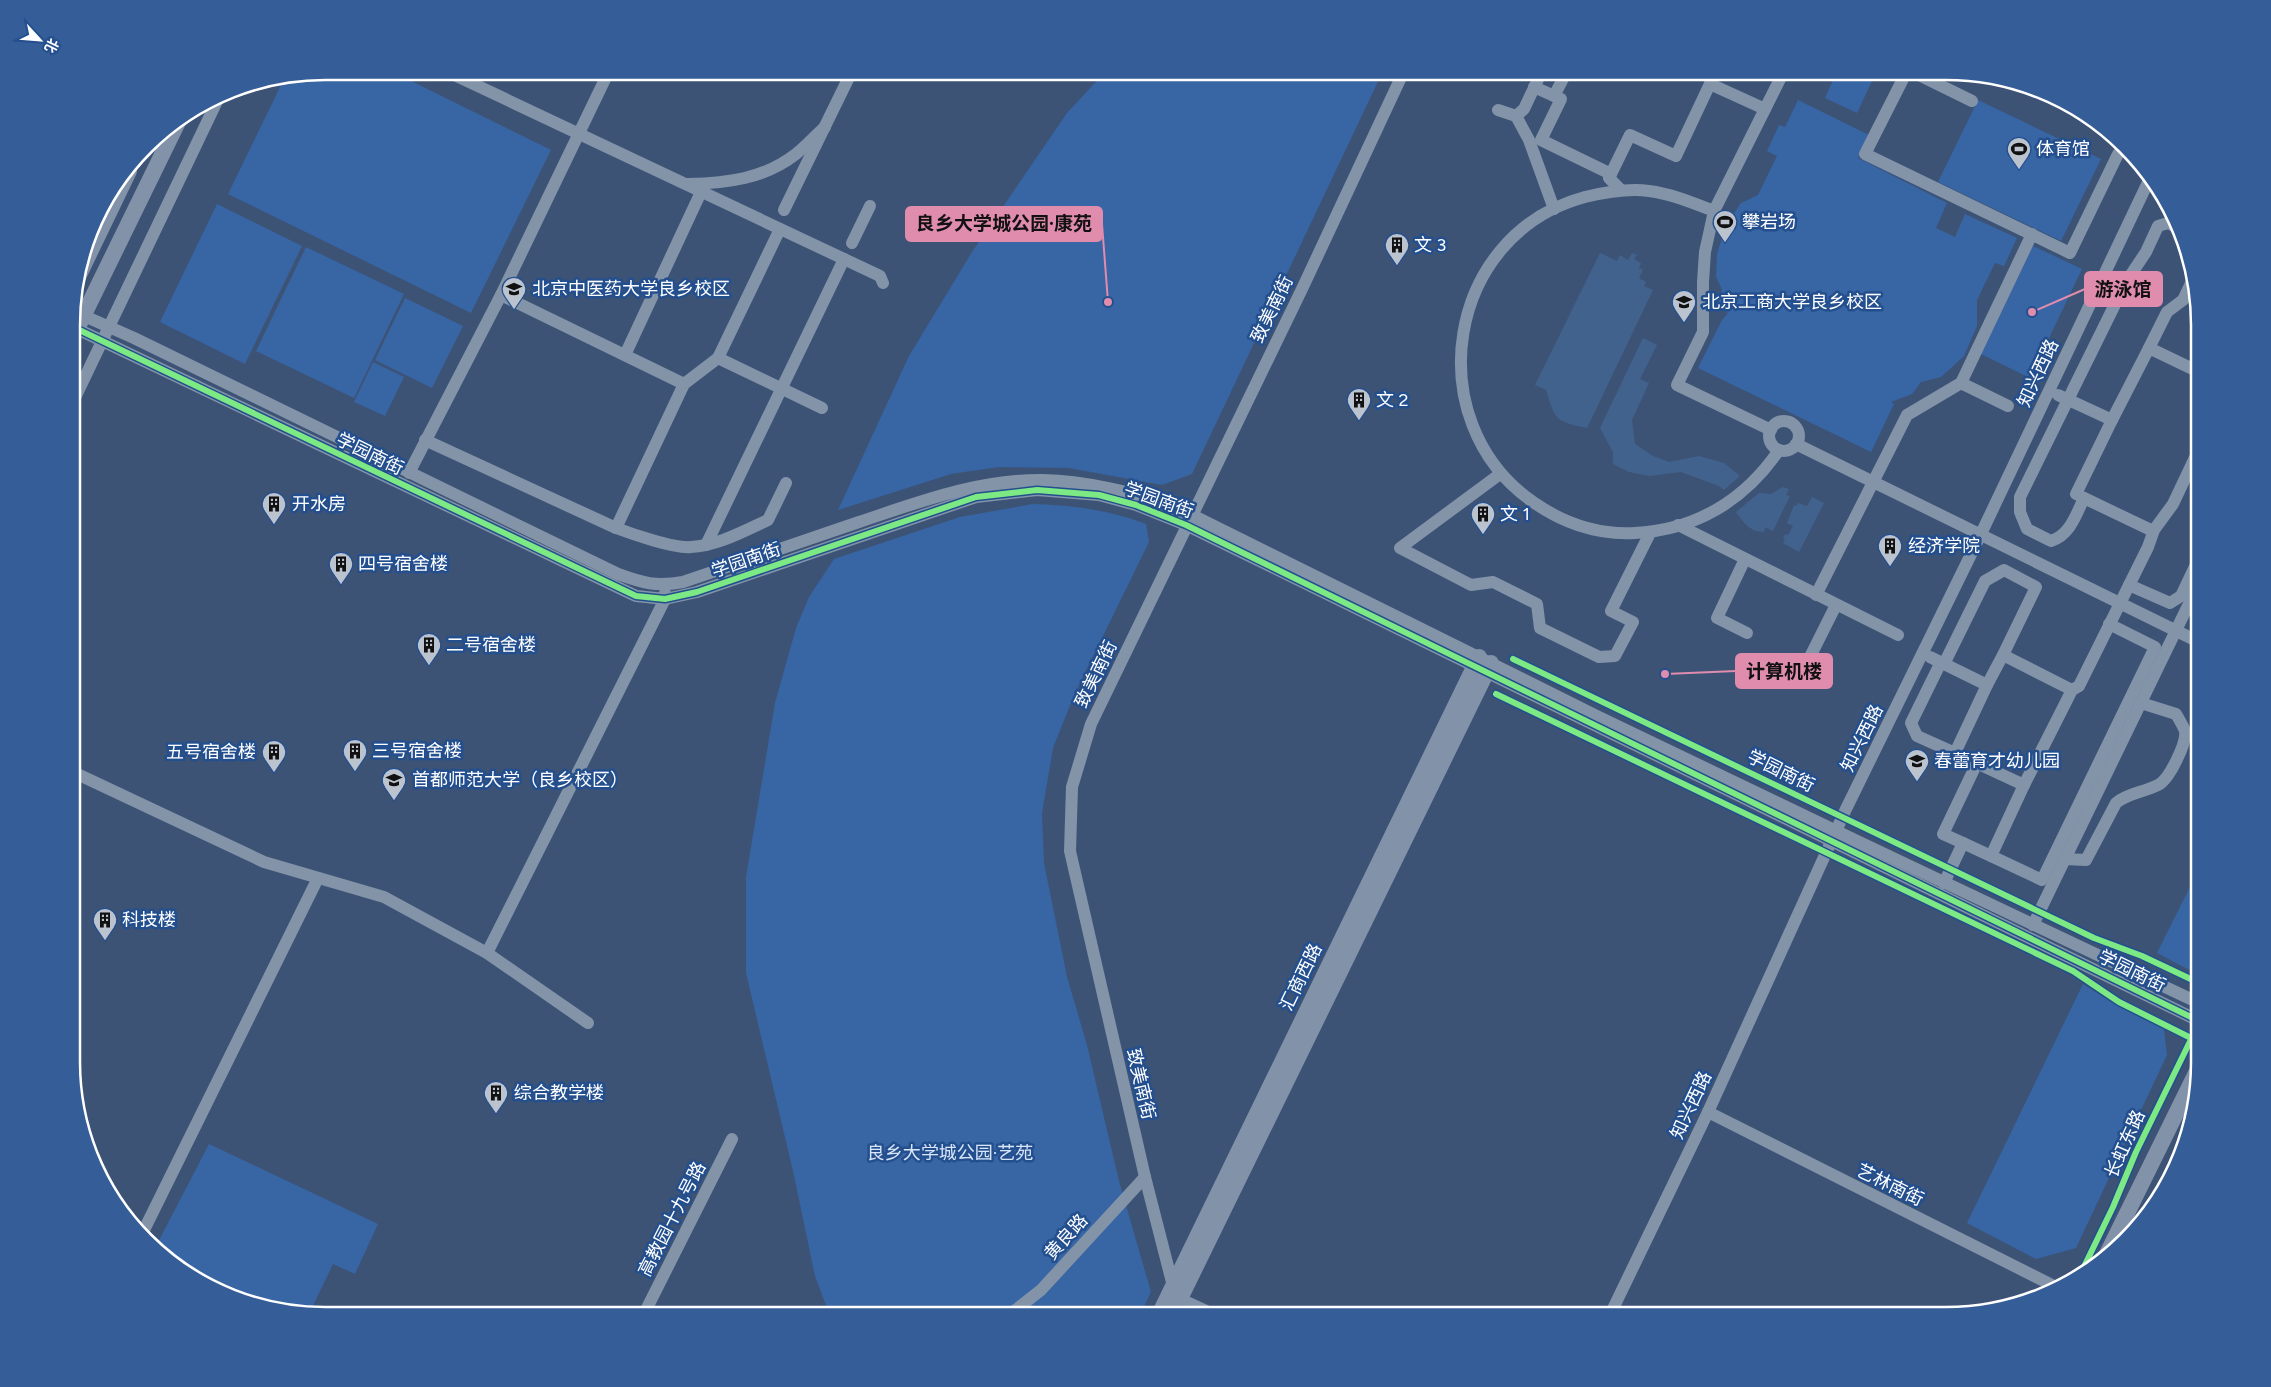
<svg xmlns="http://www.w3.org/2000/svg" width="2271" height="1387" font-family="Figtree,'Noto Sans SC',sans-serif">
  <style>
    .green { fill: #3865a4 }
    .water { fill: #42628e }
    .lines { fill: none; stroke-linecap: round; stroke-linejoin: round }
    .minor { stroke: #8394a9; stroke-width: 12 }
    .major { stroke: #8292a9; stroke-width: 16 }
    .rail { stroke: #8393a9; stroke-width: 3; stroke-dasharray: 9 4; stroke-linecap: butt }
    .cycleway-casing { stroke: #234f8e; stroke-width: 9 }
    .cycleway { stroke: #7ce984; stroke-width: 6 }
    .labels { text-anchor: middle; stroke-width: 5; stroke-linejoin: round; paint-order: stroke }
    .poi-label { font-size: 18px; fill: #fff; stroke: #234f8e; text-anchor: start }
    .street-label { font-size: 18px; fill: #fff; stroke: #234f8e }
    .park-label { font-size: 18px; fill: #d7e5f9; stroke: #234f8e }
    .rim { fill: none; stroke: #fff; stroke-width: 2.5 }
    .leader { fill: none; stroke: #e08cad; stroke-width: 2 }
    .callout-dot { fill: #e08cad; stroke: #234f8e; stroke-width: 2 }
    .callout { fill: #e08cad; stroke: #e08cad; stroke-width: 2 }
    .callout-label { font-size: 19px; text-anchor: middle; font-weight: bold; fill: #111 }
  </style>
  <rect width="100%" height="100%" fill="#3c5376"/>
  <g class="green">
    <polygon points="325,71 391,71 551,150 471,313 228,194 284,79"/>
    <polygon points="1106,71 1383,71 1192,474 1162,485 1069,468 999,467 951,474 838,510 909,356 972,252 1067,113"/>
    <polygon points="1837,71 1856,71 1873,79 1857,113 1825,98"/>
    <polygon points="1798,100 1869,135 1858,158 1947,203 1936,228 1955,237 1965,214 2017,238 2004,266 1995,263 1977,300 1977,326 1964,356 1941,377 1921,382 1912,394 1891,402 1894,404 1871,452 1698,368 1722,320 1728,313 1713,305 1722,290 1716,276 1717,254 1726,225 1741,203 1758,195 1777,156 1767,151 1779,125 1785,127"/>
    <polygon points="1978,100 2101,159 2061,241 1938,182"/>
    <polygon points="217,204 302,246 245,364 160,322"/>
    <polygon points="2033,246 2082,269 2030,378 1981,354"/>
    <polygon points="306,247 404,294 354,398 256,351"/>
    <polygon points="405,298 463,326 432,388 375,360"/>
    <polygon points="373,362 404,377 385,416 354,402"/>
    <path d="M1033 504C1072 505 1109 510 1146 524L1149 542 1075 693 1053 748 1042 813 1044 863 1067 977 1087 1045 1119 1181 1151 1292 1140 1315 830 1316 815 1276 793 1171 746 973V877L775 703 796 628 809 597 834 559 960 517Z"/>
    <polygon points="2199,869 2199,975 2157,953"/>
    <polygon points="2083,984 2110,1001 2164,1029 2167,1055 2076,1248 2036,1259 1967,1223"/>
    <polygon points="209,1144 378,1224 355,1274 333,1264 309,1314 259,1307 198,1282 155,1248"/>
  </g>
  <g class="water">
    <path d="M1600 253 1617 261 1620 255 1628 260 1632 253 1637 255 1634 259 1641 263 1639 268 1643 270 1639 278 1646 282 1644 286 1653 290 1587 428C1555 421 1556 421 1546 390L1535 385Z"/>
    <polygon points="1643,338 1657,345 1640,379 1649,383 1632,420 1635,444 1653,456 1669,462 1699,456 1724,463 1740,476 1724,490 1719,486 1681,472 1649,476 1629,472 1613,464 1613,452 1600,428"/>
    <path d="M1783 487 1789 489 1786 495 1790 496 1773 531 1765 527 1764 532C1750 532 1744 523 1736 512L1759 493 1771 494Z"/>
    <polygon points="1812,497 1824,503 1799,552 1783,543 1785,539 1783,538 1785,534 1788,535 1793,526 1787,523 1794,505 1796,506 1798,503 1807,506"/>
  </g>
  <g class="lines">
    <g class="minor">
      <polyline points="446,71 880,276 883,283"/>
      <polyline points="1907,71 1865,154 2070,253 2118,154"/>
      <polyline points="1911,71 1972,101"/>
      <polyline points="1710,84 1765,109"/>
      <polyline points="1534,87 1561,99 1541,140 1611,174"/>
      <polyline points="1554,96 1567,71"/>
      <polyline points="1498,110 1516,116 1529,140 1554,209"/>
      <polyline points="1516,116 1524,109 1542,71"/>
      <path d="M688 184C727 183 764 179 796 154 806 146 815 136 825 127"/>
      <polyline points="1621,190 1609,178 1630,135 1676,156 1716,71"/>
      <polyline points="784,210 852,71"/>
      <path d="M1714 211C1693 203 1672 194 1649 191 1628 188 1606 192 1585 197 1446 234 1417 421 1533 502 1563 523 1598 535 1635 533 1696 530 1745 500 1779 450"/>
      <polyline points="852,243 870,206"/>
      <polyline points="501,295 684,384 718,358 780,229"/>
      <path d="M73 311 134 338 618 574C643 583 656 587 683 582 741 562 800 542 859 522 919 502 979 479 1043 480 1087 481 1128 492 1170 504L1597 716 1857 841 2199 1003"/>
      <polyline points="73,327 636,596 665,599 697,592 976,497 1037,490 1099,495 1136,505 1186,525 2199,1021"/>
      <polyline points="2149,348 2167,312 2183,300 2193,279"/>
      <polyline points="625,355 701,192"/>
      <polyline points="718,358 822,408"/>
      <polyline points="1961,383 2008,406"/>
      <polyline points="2058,395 2112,420 2149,348 2199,372"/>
      <polyline points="73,402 219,97"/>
      <circle cx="1784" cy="436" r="15"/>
      <polyline points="1771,430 1677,385 1703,332 1703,282 1705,252 1714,211 1784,71"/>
      <path d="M425 440 616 528C632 534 675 549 691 547 717 546 744 531 768 520L786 483"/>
      <polyline points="1796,444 2199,642"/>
      <polyline points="409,473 501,295 609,71"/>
      <polyline points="1500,474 1400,548 1471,585 1493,582 1537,604 1540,628 1599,657 1615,656 1633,622 1611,611 1650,533"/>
      <polyline points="2084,498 2076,494 2112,420"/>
      <polyline points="1678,525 1898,635"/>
      <polyline points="616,528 684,384"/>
      <path d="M2153 531 2084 498C2076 515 2070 535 2051 541L2027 529 2020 512V497L2126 282 2146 252 2158 226 2168 223 2180 229"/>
      <polyline points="706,545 844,259"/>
      <polyline points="1745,559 1717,618 1747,633"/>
      <polyline points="2129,585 2170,603 2181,596 2199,558"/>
      <polyline points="1816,595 1907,415 1961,383 2032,234"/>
      <polyline points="1930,657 1987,685 1955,753 2024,785 2072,690 2079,686 2148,547 2154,530 2173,504 2199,449"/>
      <polyline points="1941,662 1911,723 1917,736 1955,753"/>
      <polyline points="1944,664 1985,581 2004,570 2036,587 2003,655 2072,690"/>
      <polyline points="1797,683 1836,605"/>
      <polyline points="1987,685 2003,655"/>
      <polyline points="73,772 264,862 384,897 487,953 665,599 665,593"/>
      <polyline points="1963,843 1991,856 2024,785"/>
      <polyline points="1991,856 2042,880 2155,647 2109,624"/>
      <path d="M2065 859 2086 860 2116 803C2128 793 2145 792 2158 785 2169 780 2187 743 2185 731 2183 726 2179 719 2176 714L2141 703"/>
      <polyline points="1944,883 1963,843 1943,834 1977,763"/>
      <polyline points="2033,925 2199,583"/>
      <polyline points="487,953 588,1023"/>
      <polyline points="1708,1112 2058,1288"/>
      <polyline points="141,1236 318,878"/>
      <polyline points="1215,1315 1180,1299 1173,1286 1145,1177 1070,851 1072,787 1091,724 1302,289 1404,71"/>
      <polyline points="1610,1315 1708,1112 1846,809 1980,536 2150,178"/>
      <polyline points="643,1316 732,1139"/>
      <polyline points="1008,1316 1041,1290 1145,1177"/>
    </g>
    <g class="major">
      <polyline points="78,277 129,171"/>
      <polyline points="73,337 178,122"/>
      <polyline points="2106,1256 2199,1067"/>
      <polyline points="1159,1315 1479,657"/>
      <polyline points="1172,1315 1491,663"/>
    </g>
    <polyline class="rail" points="2113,1251 2199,1080"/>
    <g class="cycleway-casing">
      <g id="cycleway">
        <polyline points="73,327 636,596 665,599 697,592 976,497 1037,490 1099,495 1136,505 1186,525 2199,1021"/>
        <polyline points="1513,659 2094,938 2142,956 2199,983"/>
        <polyline points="1496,694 2073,971 2119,1002 2199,1042"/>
        <polyline points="2079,1277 2113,1207 2136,1152 2199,1023"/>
      </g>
    </g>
    <use href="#cycleway" class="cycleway"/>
  </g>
  <defs>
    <g id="stadium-pin" transform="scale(1.25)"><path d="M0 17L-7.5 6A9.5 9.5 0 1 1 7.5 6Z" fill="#bbc3cf" stroke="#234f8e"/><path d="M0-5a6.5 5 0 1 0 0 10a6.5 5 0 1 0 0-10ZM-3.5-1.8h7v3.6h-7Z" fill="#111"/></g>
    <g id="building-pin" transform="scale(1.25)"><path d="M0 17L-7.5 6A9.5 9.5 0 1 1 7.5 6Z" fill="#bbc3cf" stroke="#234f8e"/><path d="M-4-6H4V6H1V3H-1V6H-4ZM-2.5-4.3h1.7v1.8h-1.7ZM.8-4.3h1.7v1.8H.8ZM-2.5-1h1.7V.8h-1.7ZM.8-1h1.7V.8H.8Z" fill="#111"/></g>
    <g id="university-pin" transform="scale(1.25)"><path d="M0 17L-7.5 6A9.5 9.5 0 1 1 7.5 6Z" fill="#bbc3cf" stroke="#234f8e"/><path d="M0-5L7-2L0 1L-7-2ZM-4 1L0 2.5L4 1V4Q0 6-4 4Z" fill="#111"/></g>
    <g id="school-pin" transform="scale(1.25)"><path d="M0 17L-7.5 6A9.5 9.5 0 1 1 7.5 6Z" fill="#bbc3cf" stroke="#234f8e"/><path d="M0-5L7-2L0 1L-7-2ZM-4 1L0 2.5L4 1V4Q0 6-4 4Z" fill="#111"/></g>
  </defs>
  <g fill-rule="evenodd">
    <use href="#stadium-pin" x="2019" y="149"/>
    <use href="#stadium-pin" x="1725" y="222"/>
    <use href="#building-pin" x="1397" y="245"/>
    <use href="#university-pin" x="514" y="289"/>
    <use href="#university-pin" x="1684" y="302"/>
    <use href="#building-pin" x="1359" y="400"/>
    <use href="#building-pin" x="274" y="504"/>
    <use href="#building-pin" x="1483" y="514"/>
    <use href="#building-pin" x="1890" y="546"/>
    <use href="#building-pin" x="341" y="564"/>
    <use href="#building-pin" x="429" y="645"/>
    <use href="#building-pin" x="355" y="751"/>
    <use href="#building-pin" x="274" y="752"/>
    <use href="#school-pin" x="1917" y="761"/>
    <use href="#university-pin" x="394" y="780"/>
    <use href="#building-pin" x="105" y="920"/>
    <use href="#building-pin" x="496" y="1093"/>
  </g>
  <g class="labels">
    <g class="poi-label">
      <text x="2036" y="155">体育馆</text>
      <text x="1742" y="228">攀岩场</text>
      <text x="1414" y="251">文 3</text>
      <text x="532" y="295">北京中医药大学良乡校区</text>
      <text x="1702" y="308">北京工商大学良乡校区</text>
      <text x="1376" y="406">文 2</text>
      <text x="292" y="510">开水房</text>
      <text x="1500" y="520">文 1</text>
      <text x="1908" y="552">经济学院</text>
      <text x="358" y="570">四号宿舍楼</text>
      <text x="446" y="651">二号宿舍楼</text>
      <text x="372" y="757">三号宿舍楼</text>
      <text x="256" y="758" text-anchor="end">五号宿舍楼</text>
      <text x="1934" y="767">春蕾育才幼儿园</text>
      <text x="412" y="786">首都师范大学（良乡校区）</text>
      <text x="122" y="926">科技楼</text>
      <text x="514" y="1099">综合教学楼</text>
    </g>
    <g class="street-label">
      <text transform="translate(1272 309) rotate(-64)" y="6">致美南街</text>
      <text transform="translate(2038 373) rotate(-65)" y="6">知兴西路</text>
      <text transform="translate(370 454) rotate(26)" y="6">学园南街</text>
      <text transform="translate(1159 500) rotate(20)" y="6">学园南街</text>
      <text transform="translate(746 560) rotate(-19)" y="6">学园南街</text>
      <text transform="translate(1096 674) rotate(-64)" y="6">致美南街</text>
      <text transform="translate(1862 738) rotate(-64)" y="6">知兴西路</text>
      <text transform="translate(1781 771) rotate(26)" y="6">学园南街</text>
      <text transform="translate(2132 971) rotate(26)" y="6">学园南街</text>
      <text transform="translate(1301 977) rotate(-64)" y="6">汇商西路</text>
      <text transform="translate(1141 1084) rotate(77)" y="6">致美南街</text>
      <text transform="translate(1691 1105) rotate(-65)" y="6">知兴西路</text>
      <text transform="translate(2125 1144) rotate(-66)" y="6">长虹东路</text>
      <text transform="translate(1890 1185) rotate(26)" y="6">艺林南街</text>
      <text transform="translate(672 1219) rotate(-63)" y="6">高教园十九号路</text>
      <text transform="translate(1066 1237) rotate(-48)" y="6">黄良路</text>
    </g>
    <g class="park-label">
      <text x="950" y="1159">良乡大学城公园·艺苑</text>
    </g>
  </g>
  <path d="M0 0H2271V1387H0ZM325 80H1946A245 245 0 0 1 2191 325V1062A245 245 0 0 1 1946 1307H325A245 245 0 0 1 80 1062V325A245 245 0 0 1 325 80Z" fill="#355d97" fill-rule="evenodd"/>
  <path class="rim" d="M325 80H1946A245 245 0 0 1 2191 325V1062A245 245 0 0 1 1946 1307H325A245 245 0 0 1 80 1062V325A245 245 0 0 1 325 80Z"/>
  <path class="leader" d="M1108 302L1102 224M2032 312L2085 289M1665 674L1736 671"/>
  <g class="callout-dot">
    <circle cx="1108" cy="302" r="5"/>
    <circle cx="2032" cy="312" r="5"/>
    <circle cx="1665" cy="674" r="5"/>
  </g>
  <g class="callout">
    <rect x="906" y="207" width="196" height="34" rx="5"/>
    <rect x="2085" y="272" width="77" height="34" rx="5"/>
    <rect x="1736" y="654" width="96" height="34" rx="5"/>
  </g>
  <g class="callout-label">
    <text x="1004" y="230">良乡大学城公园·康苑</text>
    <text x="2123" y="296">游泳馆</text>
    <text x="1784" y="678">计算机楼</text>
  </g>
  <g transform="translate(40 40) rotate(116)" stroke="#234f8e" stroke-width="4" paint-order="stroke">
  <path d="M0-4L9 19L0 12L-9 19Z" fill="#ffffff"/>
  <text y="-8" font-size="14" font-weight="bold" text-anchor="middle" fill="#ffffff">北</text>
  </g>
</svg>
